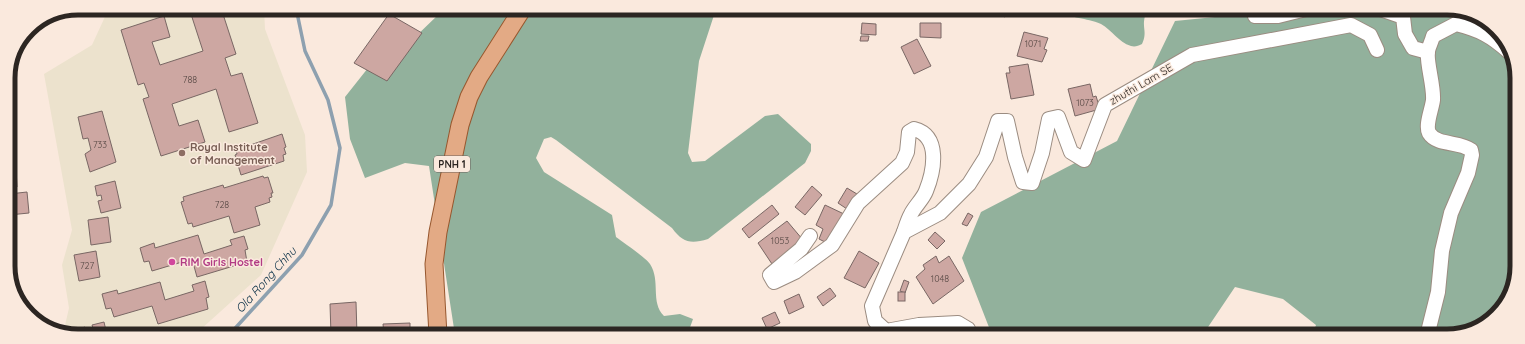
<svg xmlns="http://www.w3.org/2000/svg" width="1525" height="344" font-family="Quicksand,sans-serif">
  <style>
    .education { fill: #ece2cd }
    .forest { fill: #92b19c }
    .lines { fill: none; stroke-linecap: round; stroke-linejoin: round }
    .stream { stroke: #8da0af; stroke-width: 3.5 }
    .building { fill: #cda7a2; stroke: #796764 }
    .minor-casing { stroke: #9b8c81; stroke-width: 16 }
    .major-casing { stroke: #97572e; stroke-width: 19 }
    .minor { stroke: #fff; stroke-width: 14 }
    .major { stroke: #e3aa85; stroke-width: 17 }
    .education-dot { fill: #8d6e63; stroke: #fae9dd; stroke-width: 1.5 }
    .hotel-dot { fill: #d1479c; stroke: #fae9dd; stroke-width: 1.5 }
    .labels { text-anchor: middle; stroke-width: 3; stroke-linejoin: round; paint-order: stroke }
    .number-label { font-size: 9px; fill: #544642 }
    .shield { fill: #fae9dd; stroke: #6a605a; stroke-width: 1 }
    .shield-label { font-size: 10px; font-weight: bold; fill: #2c2622 }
    .street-label { font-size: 11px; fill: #2c2622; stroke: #fae9dd }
    .education-label { font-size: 11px; font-weight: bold; fill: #785e54; stroke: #fae9dd; text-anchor: start }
    .hotel-label { font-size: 11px; font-weight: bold; fill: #b23c85; stroke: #fae9dd; text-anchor: start }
    .water-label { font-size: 12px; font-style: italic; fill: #062d45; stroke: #fae9dd }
    .rim { fill: none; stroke: #2c2622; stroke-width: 5 }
  </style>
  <rect width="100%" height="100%" fill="#fae9dd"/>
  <polygon class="education" points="109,8 264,8 265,29 305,135 307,172 261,275 200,330 185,335 63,334 69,308 62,265 72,230 44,74 92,45"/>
  <g class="forest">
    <path d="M442 8 716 9 699 61 688 153 692 162 705 161 765 116 778 114 811 144V151L805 163 708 239C691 244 683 243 672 228L556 140 551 137 544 139 536 158 544 172 612 215 616 237C623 242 647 259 650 264 661 281 650 302 664 316L680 314 693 319 688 333 685 335H455L429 166 405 163 365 178 350 139 345 97 387 44 411 41 439 14Z"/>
    <path d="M1057 9H1148C1139 26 1149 30 1142 44 1138 46 1135 47 1131 46 1118 42 1112 30 1101 24 1085 17 1073 20 1057 9Z"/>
    <polygon points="1293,9 1461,9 1496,28 1516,64 1516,280 1493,319 1452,336 1312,336 1316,325 1283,299 1235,287 1202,336 992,335 962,258 981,212 1117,141 1175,21"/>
  </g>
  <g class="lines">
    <polyline class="stream" points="229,335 302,255 331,205 340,148 328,100 305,51 296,8"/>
  </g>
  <g class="building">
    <polygon points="189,8 221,8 236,54 225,58 231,76 242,73 258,123 229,132 216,89 172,104 179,126 198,120 205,142 161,156 143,99 149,97 144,83 138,85 121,30 164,16 170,37 152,42 160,65 203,51"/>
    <polygon points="990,9 1010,9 1005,17"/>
    <polygon points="389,14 422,33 387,81 354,63"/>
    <polygon points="862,23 876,24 876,35 861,34"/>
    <polygon points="920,23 941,23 941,38 920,37"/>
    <polygon points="1024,32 1048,38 1044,49 1047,50 1042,62 1017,56"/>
    <polygon points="861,36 869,36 868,41 860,41"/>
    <polygon points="917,39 931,66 914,74 901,47"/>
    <polygon points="1028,64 1034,95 1011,99 1006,73 1010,73 1009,67"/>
    <polygon points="1090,84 1093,97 1096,96 1100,109 1075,116 1068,89"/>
    <polygon points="102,111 116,162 90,172 85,154 91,150 88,138 83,139 78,117"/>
    <polygon points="282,134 286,147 284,148 286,154 283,155 284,161 241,175 235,155 237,154 236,150"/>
    <polygon points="9,169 16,169 17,187 9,188"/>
    <polygon points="263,176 264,178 268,177 273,193 271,193 272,197 269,198 270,202 255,207 260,225 234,233 229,216 193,227 192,223 188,224 181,202 184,201 183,197 223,185 224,188"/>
    <polygon points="115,181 121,208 101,213 98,201 102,200 101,195 97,196 95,186"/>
    <polygon points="812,186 822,195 805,215 795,207"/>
    <polygon points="847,188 857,194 847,209 838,203"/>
    <polygon points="27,192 29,213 9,215 9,194"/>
    <polygon points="772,205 779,214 749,238 742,229"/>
    <polygon points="825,205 844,214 829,244 819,239 823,229 816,225"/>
    <polygon points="968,213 973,216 967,226 962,224"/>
    <polygon points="108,217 111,242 91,245 88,220"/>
    <polygon points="787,221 803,240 772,264 758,243"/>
    <polygon points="935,232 945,241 937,249 928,240"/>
    <polygon points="198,235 204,254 232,245 230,240 244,236 248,249 245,250 247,262 197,277 192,259 152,271 149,261 144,262 140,248 154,243 155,248"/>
    <polygon points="96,251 100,277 79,281 74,255"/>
    <polygon points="859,251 879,263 865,288 844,278"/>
    <polygon points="936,256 939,263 949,256 964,281 933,304 916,277 925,269 923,265"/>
    <polygon points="904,280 909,282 905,293 900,291"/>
    <polygon points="205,281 209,297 206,298 208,309 158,324 152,306 114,317 111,308 106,309 102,294 117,290 118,294 160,282 165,300 194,291 192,285"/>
    <polygon points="830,288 836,296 823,306 817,297"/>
    <rect x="898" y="292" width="7" height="9"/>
    <polygon points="799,294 804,307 789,314 784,301"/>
    <polygon points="356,302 357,335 331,335 330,304"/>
    <polygon points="775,312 780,323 767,329 762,318"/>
    <polygon points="104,322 107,335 76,335 75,330 85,327 86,330 93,328 92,325"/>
    <polygon points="410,323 410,335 384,335 383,324"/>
  </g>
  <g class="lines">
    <g class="minor-casing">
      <g id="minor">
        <polyline points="1257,9 1255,16 1278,16 1306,9"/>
        <polyline points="1380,9 1403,17 1405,34 1413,48 1428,52"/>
        <path d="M810 236 801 249 770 275 774 282 795 272 832 245 858 203 902 163 907 152 909 132 914 129C941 136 934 171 926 191 923 199 915 206 911 214 908 219 906 226 904 232"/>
        <polyline points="963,335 968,329 958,323 919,325 886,331 875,321 872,306 904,232 940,213 969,184 986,157 998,121 1007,121 1015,157 1023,182 1032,183 1042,153 1049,119 1058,117 1071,152 1084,160 1105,105 1192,55 1351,25 1370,35 1377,50"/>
        <path d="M1427 336 1438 292 1442 251 1451 213 1468 173 1472 155 1471 150C1460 141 1437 146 1429 133 1425 125 1432 109 1433 100 1434 85 1426 62 1428 51 1429 46 1432 41 1433 36L1456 24C1480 30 1491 36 1509 52"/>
      </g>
    </g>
    <g class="major-casing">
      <polyline id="major" points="438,335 434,264 438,232 460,125 469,97 479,77 523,8"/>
    </g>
    <use href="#minor" class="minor"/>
    <use href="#major" class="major"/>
  </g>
  <circle class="education-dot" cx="182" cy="153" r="4"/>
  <circle class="hotel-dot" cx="172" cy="262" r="4"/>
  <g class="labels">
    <g class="number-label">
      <text x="1033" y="47">1071</text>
      <text x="190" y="83">788</text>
      <text x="1085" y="106">1073</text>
      <text x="100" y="148">733</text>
      <text x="222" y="208">728</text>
      <text x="780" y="244">1053</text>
      <text x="87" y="269">727</text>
      <text x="940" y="282">1048</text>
    </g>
    <rect class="shield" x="434" y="156" width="36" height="16" rx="3"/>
    <g class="shield-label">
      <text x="452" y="168">PNH 1</text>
    </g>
    <g class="street-label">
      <text transform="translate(1141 84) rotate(-30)" y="4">zhuthi Lam SE</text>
    </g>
    <g class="education-label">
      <text x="190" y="151">Royal Institute<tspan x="190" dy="13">of Management</tspan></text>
    </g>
    <g class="hotel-label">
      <text x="180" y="266">RIM Girls Hostel</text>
    </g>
    <g class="water-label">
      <text transform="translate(266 280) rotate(-48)" y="4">Ola Rong Chhu</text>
    </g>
  </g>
  <path d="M0 0H1525V344H0ZM78 15H1447A63 63 0 0 1 1510 78V266A63 63 0 0 1 1447 329H78A63 63 0 0 1 15 266V78A63 63 0 0 1 78 15Z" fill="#fae9dd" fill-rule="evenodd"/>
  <path class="rim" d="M78 15H1447A63 63 0 0 1 1510 78V266A63 63 0 0 1 1447 329H78A63 63 0 0 1 15 266V78A63 63 0 0 1 78 15Z"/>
</svg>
